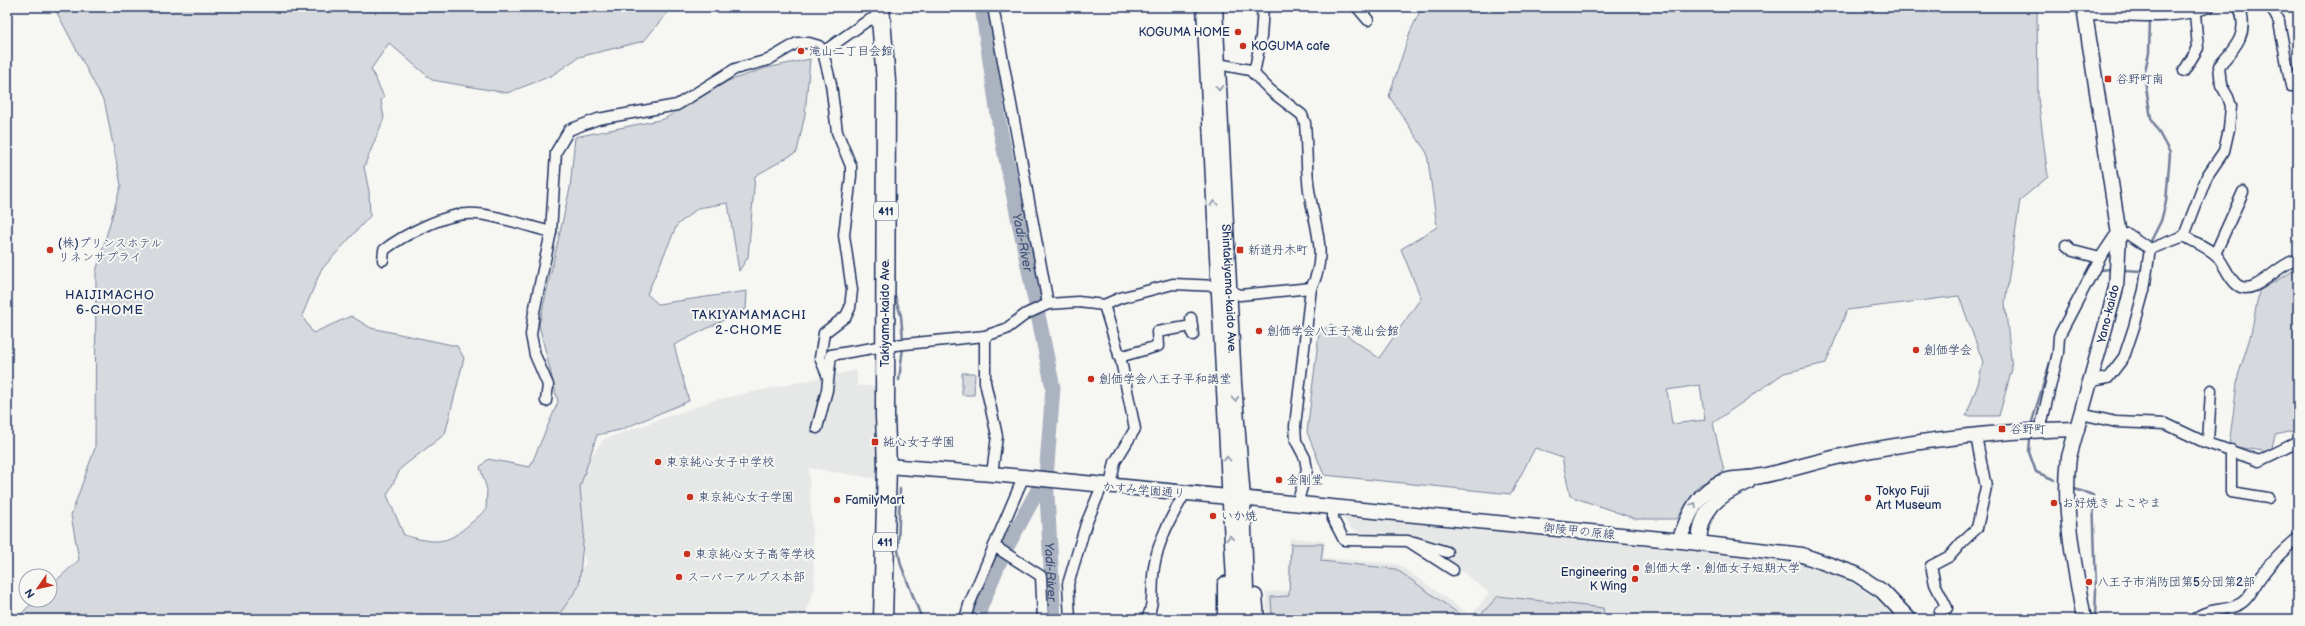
<svg xmlns="http://www.w3.org/2000/svg" width="2305" height="626" font-family="'Balsamiq Sans','Klee One',sans-serif">
  <style>
    .built { fill: #e6e7e7 }
    .green { fill: #d6d9dd; stroke: #78849e; fill-rule: evenodd }
    .lines { fill: none; stroke-linecap: round; stroke-linejoin: round }
    .stream { stroke: #717e99; stroke-width: 2.5 }
    .river { stroke: #abb2c0; stroke-width: 15 }
    .street-casing { stroke: #1b2f5e; stroke-width: 13 }
    .secondary-casing { stroke: #1b2f5e; stroke-width: 17 }
    .highway-casing { stroke: #1b2f5e; stroke-width: 21 }
    .street { stroke: #f6f6f2; stroke-width: 10 }
    .secondary { stroke: #f6f6f2; stroke-width: 14 }
    .highway { stroke: #f6f6f2; stroke-width: 18 }
    .oneway { stroke: #8892a8 }
    .poi-dot { fill: #c8321e; stroke: #f6f6f2; stroke-width: 1.5 }
    .labels { text-anchor: middle; stroke-width: 4; stroke-linejoin: round; paint-order: stroke }
    .shield { fill: #f6f6f2; stroke: #5d6b8a; stroke-width: 1 }
    .shield-label { font-size: 11px; font-weight: bold; fill: #1b2f5e }
    .poi-label { font-size: 12px; fill: #1b2f5e; stroke: #f6f6f2; text-anchor: start }
    .street-label { font-size: 12px; fill: #1b2f5e; stroke: #f6f6f2 }
    .water-label { font-size: 13px; font-style: italic; fill: #46567b; stroke: #f6f6f2 }
    .neighbourhood-label { font-size: 13px; letter-spacing: 1px; fill: #1b2f5e; stroke: #f6f6f2 }
  </style>
  <rect width="100%" height="100%" fill="#f6f6f2"/>
  <filter id="ink" filterUnits="userSpaceOnUse"><feTurbulence type="fractalNoise" baseFrequency=".025" numOctaves="2"/><feDisplacementMap in="SourceGraphic" scale="8" xChannelSelector="R" yChannelSelector="G"/><feConvolveMatrix kernelMatrix="1 2 1 2 8 2 1 2 1" color-interpolation-filters="sRGB"/></filter>
  <g filter="url(#ink)">
    <g class="built">
      <polygon points="857,370 857,386 878,386 878,479 809,468 815,587 804,619 545,619 550,609 586,563 569,507 569,487 604,439 715,400"/>
      <polygon points="1340,513 1804,564 1827,571 1848,580 1874,597 1897,619 1267,619 1266,592 1288,591 1290,538 1325,541 1324,558 1398,564 1471,616 1489,593 1450,562 1351,529"/>
    </g>
    <g class="green">
      <path d="M54 7H672L644 41 579 57 551 76 507 93 432 80 389 43 371 69 384 97 381 101 384 118 364 167 369 191 370 216 321 270 302 316 313 333 351 316 371 328 457 346 464 358 445 434 401 468 387 495 404 535C450 549 452 538 486 510L487 490 480 467 488 459 530 467 558 402 539 325 570 188 575 137 664 119 728 81 766 68 810 59 805 114 797 152 755 176 748 257 739 271 728 203 698 208 677 225 647 294 658 304 747 291 746 309 674 345 689 401 620 430 597 435 580 487 584 531 579 586 556 619H16L35 600H50V586L79 560 71 515 95 448 96 272 121 185 105 104Z"/>
      <path d="M1422 7H2037L2038 98 2048 177 2020 200 2005 303 2012 369 1999 416H1966L1978 384 1983 362 1959 296 1847 310 1826 363 1784 373 1713 423 1724 471 1698 486 1677 519H1636L1570 496 1562 458 1535 448 1511 494 1324 475 1307 432 1319 333 1331 324 1379 358 1421 298 1401 249 1437 227 1427 153 1389 96 1410 32ZM1700 385 1705 420 1672 424 1667 390Z"/>
      <polygon points="2298,268 2294,431 2275,435 2271,452 2229,446 2238,376 2251,334 2259,291"/>
      <polygon points="962,373 975,373 974,395 962,395"/>
      <polygon points="1291,544 1323,544 1321,561 1396,569 1466,619 1272,619 1271,597 1289,596"/>
      <polygon points="1498,596 1603,608 1605,619 1477,619"/>
    </g>
    <g class="lines">
      <g class="stream">
        <polyline points="2150,14 2150,7"/>
        <polyline points="2150,19 2149,53 2144,75 2151,118 2170,153 2166,202 2161,221 2150,243"/>
        <polyline points="2099,270 2112,269"/>
        <polyline points="2125,270 2141,271 2144,261"/>
        <polyline points="895,296 901,316 903,340"/>
        <polyline points="899,380 903,347"/>
        <polyline points="2031,425 2054,349"/>
        <polyline points="2030,440 2029,452 2036,472 2055,480"/>
        <polyline points="900,489 898,550 901,565 922,619"/>
        <polyline points="2075,489 2093,495 2096,590 2095,619"/>
      </g>
      <g class="river">
        <path id="s1" d="M982 7 1000 129 1053 388 1046 477 1054 619"/>
        <polyline points="1008,545 1045,477"/>
        <polyline points="980,619 980,608 1001,558"/>
      </g>
      <g class="street-casing">
        <g id="street">
          <polyline points="993,7 1048,304"/>
          <polyline points="1357,7 1368,20"/>
          <polyline points="2271,7 2279,22 2291,86 2298,85"/>
          <path d="M2085 14C2126 14 2170 22 2209 7"/>
          <polyline points="823,52 831,84 837,132 851,166 851,176 844,235 852,290 850,308 846,316 824,333 820,358 828,377"/>
          <path d="M1218 64 1250 70 1271 91 1302 115 1305 123C1307 145 1306 168 1309 190 1314 224 1329 255 1311 288L1295 426 1296 441 1305 458 1307 470 1297 504"/>
          <polyline points="2184,71 2198,48 2195,13"/>
          <polyline points="1254,74 1261,37 1263,7"/>
          <path d="M2184 236C2194 242 2207 247 2216 255 2227 265 2232 296 2254 286 2269 279 2278 267 2293 261L2298 263"/>
          <polyline points="2066,245 2073,251 2100,258"/>
          <polyline points="2215,254 2243,192"/>
          <path d="M383 260 384 250C403 235 443 215 467 214 489 212 529 227 551 232"/>
          <polyline points="1104,305 1121,361 1135,429 1115,462 1110,486"/>
          <polyline points="1191,318 1193,335"/>
          <polyline points="985,336 985,382 997,436 992,474"/>
          <polyline points="1119,357 1158,346 1157,332 1192,326"/>
          <path d="M2091 381 2108 378 2124 357 2134 327 2144 290 2150 249 2184 236 2207 176 2224 151 2229 129 2231 106 2228 97 2221 85 2219 66C2235 48 2250 33 2239 7"/>
          <polyline points="546,401 548,385 535,355 531,335 534,312 551,232 556,152 569,130 598,119 677,105 735,69 768,60 797,43 809,43 819,46 823,52 867,21 882,15"/>
          <polyline points="2081,414 2116,422 2166,424 2202,441 2259,461 2298,442"/>
          <polyline points="817,428 827,390 831,355 885,346 985,336 1006,329 1026,314 1048,304 1078,302 1104,305 1120,298 1173,284 1218,286 1240,295 1311,288"/>
          <polyline points="2040,430 2058,353 2059,336 2100,258 2114,237 2119,235 2128,234 2150,249"/>
          <polyline points="2208,443 2211,390"/>
          <polyline points="2231,450 2231,492 2268,498"/>
          <polyline points="1333,507 1333,519 1344,540 1408,541 1453,570"/>
          <polyline points="1414,542 1447,552"/>
          <polyline points="994,546 1041,576 1043,619"/>
          <polyline points="965,619 969,605 1023,478"/>
          <polyline points="1070,619 1068,584 1086,524 1102,486"/>
          <path d="M1147 619C1155 603 1151 585 1154 567 1158 540 1172 516 1185 493"/>
          <polyline points="1938,619 1940,611 1947,608 1935,584 1931,566 1950,556 1963,541 1977,528 1986,487 1976,436"/>
          <path d="M2195 619C2209 606 2234 613 2246 599 2252 593 2255 585 2260 578 2271 563 2283 550 2298 538"/>
        </g>
      </g>
      <g class="secondary-casing">
        <g id="secondary">
          <polyline points="1204,7 1236,619"/>
          <path id="s2" d="M1215 7 1234 383 1243 499 1247 619"/>
          <path d="M2084 7 2119 235 2116 288 2112 303 2069 457C2062 511 2075 565 2084 619"/>
          <polyline points="887,466 992,474 1672,540 1802,555 1856,574 1882,591 1909,619"/>
          <path d="M1679 540C1688 519 1693 499 1714 486 1728 476 1745 480 1761 476 1786 471 1811 463 1837 457 1915 440 1997 431 2077 429"/>
          <path d="M1699 543C1700 509 1718 495 1748 482"/>
          <polyline points="1225,584 1225,619"/>
          <polyline points="1255,596 1257,619"/>
        </g>
      </g>
      <g class="highway-casing">
        <polyline id="highway" points="880,7 886,81 885,416 887,466 883,619"/>
      </g>
      <use href="#street" class="street"/>
      <use href="#secondary" class="secondary"/>
      <use href="#highway" class="highway"/>
    </g>
    <defs><path id="oneway-chevron" d="M-2-3.5L2.5 0L-2 3.5" fill="none" stroke-width="1.6" stroke-linecap="round" stroke-linejoin="round"/></defs>
    <g class="oneway">
      <use href="#oneway-chevron" transform="translate(1219 88) rotate(87)"/>
      <use href="#oneway-chevron" transform="translate(1214 203) rotate(-93)"/>
      <use href="#oneway-chevron" transform="translate(1235 399) rotate(85)"/>
      <use href="#oneway-chevron" transform="translate(1227 459) rotate(-93)"/>
      <use href="#oneway-chevron" transform="translate(1694 505) rotate(-58)"/>
      <use href="#oneway-chevron" transform="translate(1230 538) rotate(-94)"/>
    </g>
  </g>
  <g class="poi-dot">
    <circle cx="1238" cy="32" r="4"/>
    <circle cx="1243" cy="46" r="4"/>
    <circle cx="801" cy="51" r="4"/>
    <rect x="2104" y="75" width="8" height="8" rx="2"/>
    <circle cx="50" cy="250" r="4"/>
    <rect x="1236" y="246" width="8" height="8" rx="2"/>
    <circle cx="1259" cy="331" r="4"/>
    <circle cx="1916" cy="350" r="4"/>
    <circle cx="1091" cy="379" r="4"/>
    <rect x="1998" y="425" width="8" height="8" rx="2"/>
    <rect x="871" y="438" width="8" height="8" rx="2"/>
    <circle cx="658" cy="462" r="4"/>
    <circle cx="1279" cy="480" r="4"/>
    <circle cx="690" cy="497" r="4"/>
    <circle cx="1868" cy="498" r="4"/>
    <circle cx="837" cy="500" r="4"/>
    <circle cx="2054" cy="503" r="4"/>
    <circle cx="1213" cy="516" r="4"/>
    <circle cx="687" cy="554" r="4"/>
    <circle cx="1636" cy="568" r="4"/>
    <circle cx="679" cy="577" r="4"/>
    <circle cx="1635" cy="579" r="4"/>
    <circle cx="2089" cy="582" r="4"/>
  </g>
  <g class="labels">
    <g class="shield">
      <rect x="874" y="202" width="24" height="18" rx="3"/>
      <rect x="873" y="533" width="24" height="18" rx="3"/>
    </g>
    <g class="shield-label">
      <text x="886" y="215">411</text>
      <text x="885" y="546">411</text>
    </g>
    <g class="poi-label">
      <text x="1230" y="36" text-anchor="end">KOGUMA HOME</text>
      <text x="1251" y="50">KOGUMA cafe</text>
      <text x="809" y="55">滝山二丁目会館</text>
      <text x="2116" y="83">谷野町南</text>
      <text x="58" y="247">(株)プリンスホテル<tspan x="58" dy="14">リネンサプライ</tspan></text>
      <text x="1248" y="254">新道丹木町</text>
      <text x="1267" y="335">創価学会八王子滝山会館</text>
      <text x="1924" y="354">創価学会</text>
      <text x="1099" y="383">創価学会八王子平和講堂</text>
      <text x="2010" y="433">谷野町</text>
      <text x="883" y="446">純心女子学園</text>
      <text x="666" y="466">東京純心女子中学校</text>
      <text x="1287" y="484">金剛堂</text>
      <text x="1876" y="495">Tokyo Fuji<tspan x="1876" dy="14">Art Museum</tspan></text>
      <text x="698" y="501">東京純心女子学園</text>
      <text x="845" y="504">FamilyMart</text>
      <text x="2062" y="507">お好焼き よこやま</text>
      <text x="1221" y="520">いか焼</text>
      <text x="695" y="558">東京純心女子高等学校</text>
      <text x="1644" y="572">創価大学・創価女子短期大学</text>
      <text x="1627" y="576" text-anchor="end">Engineering<tspan x="1627" dy="14">K Wing</tspan></text>
      <text x="687" y="581">スーパーアルプス本部</text>
      <text x="2097" y="586">八王子市消防団第5分団第2部</text>
    </g>
    <g class="street-label">
      <text dy="4" stroke="none"><textPath href="#s2" startOffset="282">Shintakiyama-kaido Ave.</textPath></text>
      <text transform="translate(885 313) rotate(-90)" y="4">Takiyama-kaido Ave.</text>
      <text transform="translate(2108 314) rotate(-76)" y="4">Yano-kaido</text>
      <text transform="translate(1144 490) rotate(5)" y="4">かすみ学園通り</text>
      <text transform="translate(1579 531) rotate(6)" y="4">御陵甲の原線</text>
    </g>
    <g class="water-label">
      <text dy="5" stroke="none"><textPath href="#s1" startOffset="239">Yadi-River</textPath></text>
      <text dy="5" stroke="none"><textPath href="#s1" startOffset="572">Yadi-River</textPath></text>
    </g>
    <g class="neighbourhood-label">
      <text x="110" y="299">HAIJIMACHO<tspan x="110" dy="15">6-CHOME</tspan></text>
      <text x="749" y="319">TAKIYAMAMACHI<tspan x="749" dy="15">2-CHOME</tspan></text>
    </g>
  </g>
  <rect width="2305" height="626" fill="none" stroke="#f6f6f2" stroke-width="24"/>
  <rect x="12" y="12" width="2281" height="602" fill="none" stroke="#1b2f5e" stroke-width="1.5" filter="url(#ink)"/>
  <g transform="translate(38 588) rotate(236)"><circle r="19" fill="#f6f6f2" stroke="#9ea6b7"/>
  <path d="M0-3L7 15L0 10L-7 15Z" fill="#c8321e"/>
  <text y="-6" font-size="11" font-weight="bold" text-anchor="middle" fill="#1b2f5e">N</text>
  </g>
</svg>
